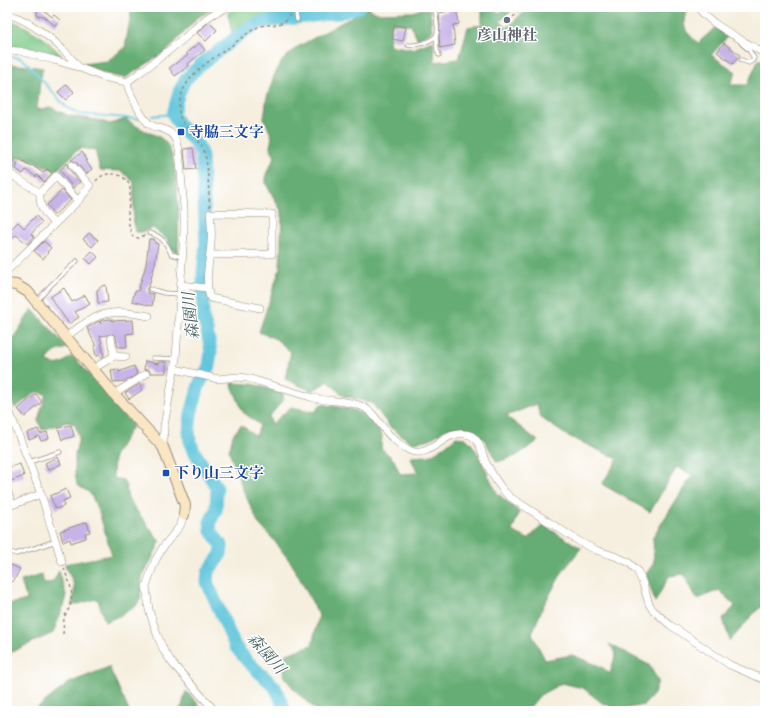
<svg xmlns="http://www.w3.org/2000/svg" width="772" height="718" font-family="'IM FELL French Canon','Noto Serif JP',serif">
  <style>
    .green { fill: #7ec988; stroke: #5c7a53 }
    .forest { fill: #66ad74; stroke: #506c49 }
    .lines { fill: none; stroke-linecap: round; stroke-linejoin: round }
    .stream { stroke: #5ec5db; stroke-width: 2 }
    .river { stroke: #5ec5db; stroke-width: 13 }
    .building { fill: #c7b3e8 }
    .lane-casing { stroke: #988c7e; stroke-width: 5 }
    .street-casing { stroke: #988c7e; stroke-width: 8 }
    .secondary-casing { stroke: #988c7e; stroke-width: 12 }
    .path { stroke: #988c7e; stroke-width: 1.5; stroke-dasharray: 3 3; stroke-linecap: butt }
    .lane { stroke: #fff; stroke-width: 3.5 }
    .street { stroke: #fff; stroke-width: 7 }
    .secondary { stroke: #fbe6c4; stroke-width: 10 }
    .worship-dot { fill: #6b7280; stroke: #fff; stroke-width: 1.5 }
    .transit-dot { fill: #1a4fb4; stroke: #fff; stroke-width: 1.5 }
    .labels { text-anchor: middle; stroke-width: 3; stroke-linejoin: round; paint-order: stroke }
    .worship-label { font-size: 15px; font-weight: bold; fill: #5b616d; stroke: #fff }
    .transit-label { font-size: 15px; font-weight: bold; fill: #164399; stroke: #fff; text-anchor: start }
    .water-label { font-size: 16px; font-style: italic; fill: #476060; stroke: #fff }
  </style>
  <rect width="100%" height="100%" fill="#fff"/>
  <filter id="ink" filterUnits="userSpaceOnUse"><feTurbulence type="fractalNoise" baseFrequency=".025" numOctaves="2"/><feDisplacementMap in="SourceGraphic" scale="8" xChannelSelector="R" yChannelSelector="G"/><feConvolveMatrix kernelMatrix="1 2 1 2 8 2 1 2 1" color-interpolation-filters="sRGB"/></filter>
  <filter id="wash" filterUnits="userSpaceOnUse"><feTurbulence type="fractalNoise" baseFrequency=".012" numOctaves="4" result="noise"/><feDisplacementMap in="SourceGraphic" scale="16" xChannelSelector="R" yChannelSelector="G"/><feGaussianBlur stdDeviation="0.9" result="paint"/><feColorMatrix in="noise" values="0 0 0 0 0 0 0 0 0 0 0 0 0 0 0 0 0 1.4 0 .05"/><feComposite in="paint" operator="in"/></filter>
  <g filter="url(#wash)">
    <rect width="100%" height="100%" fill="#f6efdf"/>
    <g class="green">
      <polygon points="242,7 287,7 286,15 254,20 232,33 228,13 234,9"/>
      <path d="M7 19 24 26 46 40 62 56C41 49 29 46 7 48V41H9L14 29Z"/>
    </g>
    <g class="forest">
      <polygon points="130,7 217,7 197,18 169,49 125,78 106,74 82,64 107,61 125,48 131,14"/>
      <path d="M482 7 501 13 503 7H516L500 21 507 28 529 7H689C679 24 685 32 698 43L715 28 729 35 711 55 736 72 730 85H747L759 59 765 62V604L756 611 730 641 723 619 735 606 719 590 697 599 684 574 669 576 655 602 646 574 654 563 653 537 692 475 677 467 650 512 602 484 618 459 566 435 540 417 537 404 506 416 538 441 516 456 497 462 484 439 470 428 450 427 430 439 412 443 390 427 372 403 344 396 328 381 312 391 285 379 291 352 276 339 259 332 280 268 282 212 266 184V174L275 157 270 147 272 137 264 118 267 97 274 76 282 61 296 48 368 8 377 13 413 12 421 9H430L432 32 417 39 411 25 392 23 389 45 412 49 433 41 435 62 459 59 468 27 482 25Z"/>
      <path d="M7 65H20L43 68 40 80 37 110 50 107 69 116 97 120 110 124 126 119C131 123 136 126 142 129 150 134 160 135 166 143 180 160 179 229 178 253L172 250 167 239 153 228 141 232H135C132 215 134 200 134 182L121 171 100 170 95 150 80 148 56 171 22 156 7 180Z"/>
      <path d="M32 309 68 348C58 350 52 352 47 361 57 368 64 363 71 356L75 358 133 425 114 456 113 478 123 480 126 486 128 499 160 542 142 578 140 600 136 606 119 616 105 622 98 600 96 599 71 606C73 600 75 593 74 586 73 578 66 572 65 564L112 555 99 512 90 493 77 485 75 473V455L79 437 75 424 67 422 42 430 38 420 46 394 36 392 15 408 7 394V341H9L14 337Z"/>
      <path d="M231 383 252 384 283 393V400L269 417 272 424 291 407 315 412 321 404 355 410 367 416 382 435 381 448 394 460 400 474 418 473 410 456H429L444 447 456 437 465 438 470 442 477 452 497 493 519 512 512 531 528 539 543 525 581 548 563 571 543 606 532 634 545 660 572 655 602 667 610 674 616 653 609 644 649 665 658 681 654 694 644 705 619 710 601 702 583 688 562 683 540 695 530 707V711H318C310 706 286 683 284 674 283 668 284 660 284 655L312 645 319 615 292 564 273 539 259 524 244 492 229 451 233 435 241 425 256 436 260 425 243 412Z"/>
      <polygon points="59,571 66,595 63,607 53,633 7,654 7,605 27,600 21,581 42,575 44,584 53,582"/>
      <polygon points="109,667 129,711 35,711 37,708 69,683"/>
      <polygon points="186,691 205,711 177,711 182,706"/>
    </g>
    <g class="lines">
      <g class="stream">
        <polyline points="7,56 20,58 27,63 66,107 79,114 139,119"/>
        <polyline points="152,116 173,114"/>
      </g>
      <polyline class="river" points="285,711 278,693 274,686 247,661 235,646 207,582 208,572 221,554 222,546 211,531 210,522 216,510 217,488 194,451 190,441 189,431 191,414 199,385 209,366 211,352 207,330 203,319 203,272 206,245 202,156 198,146 178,123 173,114 179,92 185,80 200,65 246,30 261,22 339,13 359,7"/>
    </g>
    <g id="blocks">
      <g class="building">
        <polygon points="37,7 40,7 52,17 54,15 60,20 55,26 45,17 37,16 37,11 35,9"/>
        <polygon points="448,7 456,7 459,24 453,25 455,45 440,48 439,36 440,26 439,13 449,11"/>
        <polygon points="209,22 217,30 206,41 197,33"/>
        <polygon points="394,25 406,27 403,41 392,39"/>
        <polygon points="199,43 205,50 188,64 189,66 175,76 169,68 188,55 186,53"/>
        <polygon points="724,43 740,55 733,64 717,52"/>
        <polygon points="67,84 74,92 66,100 58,92"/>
        <polygon points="193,148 196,169 186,170 184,149"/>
        <polygon points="82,152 87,160 85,161 92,169 86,174 76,162 71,160"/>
        <polygon points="16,157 31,166 32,165 43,173 47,169 52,173 44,182 37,175 36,177 26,170 23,174 16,169 18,164 13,161"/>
        <polygon points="67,163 68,168 80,182 73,188 60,170"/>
        <polygon points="62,190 71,200 54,215 47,205"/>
        <polygon points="36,216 42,222 31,234 34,237 28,244 16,235 7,243 7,233 18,222 24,228"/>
        <polygon points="89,233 98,240 92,247 83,239"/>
        <polygon points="149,239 154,239 155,243 158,244 155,264 149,286 147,288 147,293 154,294 152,306 132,301 135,291 138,291 146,265"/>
        <polygon points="44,241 51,248 47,252 48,253 43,259 34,251"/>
        <polygon points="92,251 98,257 91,264 85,258"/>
        <polygon points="106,285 108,302 98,303 97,290 102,286"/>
        <polygon points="64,288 72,302 85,295 90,304 75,312 79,317 69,324 50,297"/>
        <polygon points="112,319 112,321 133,320 134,333 126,334 127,347 118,347 116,337 113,334 100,336 104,356 102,358 100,355 96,356 94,346 96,346 87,328 99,321 101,324 100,321 103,320"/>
        <polygon points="145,361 158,364 158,362 166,362 166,373 151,373 148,369 144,370"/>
        <polygon points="134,366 137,374 126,381 113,382 111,370 118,369 119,372"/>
        <polygon points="140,384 142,390 129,399 125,393"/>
        <polygon points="36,394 42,402 25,417 18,409"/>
        <polygon points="71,425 74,436 62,440 58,428"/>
        <polygon points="38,429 40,434 47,432 49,438 41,441 39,436 29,440 27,433"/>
        <polygon points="58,457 61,464 48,470 45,463"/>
        <polygon points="20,464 24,476 11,481 7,468"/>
        <polygon points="66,489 70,498 63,501 64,506 56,509 50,496"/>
        <polygon points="87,522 90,532 85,533 86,538 71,543 70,539 63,542 60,531"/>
        <polygon points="7,563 20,569 13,582 7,579"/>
      </g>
    </g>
  </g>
  <g filter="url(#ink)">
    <use href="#blocks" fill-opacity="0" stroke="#988c7e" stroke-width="1"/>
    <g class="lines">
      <g class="lane-casing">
        <g id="lane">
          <polyline points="295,7 297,20"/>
          <polyline points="436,36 437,50 439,55"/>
          <polyline points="741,43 749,50 754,58 752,61 749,63 741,60"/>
          <path d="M408 45C416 46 430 42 436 36 439 32 436 12 434 7"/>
          <path d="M149 233C161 235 167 243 171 254L182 257"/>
          <polyline points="150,289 164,293 180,294"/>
          <polyline points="37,301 51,285 77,261"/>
          <polyline points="153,358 176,359"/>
          <polyline points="29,462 60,452"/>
          <polyline points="7,551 16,554 56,541"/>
        </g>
      </g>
      <g class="street-casing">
        <g id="street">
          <path d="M698 7C708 24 747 42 765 54"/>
          <path d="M7 15C21 15 53 39 63 50 69 55 73 61 78 66"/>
          <path d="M7 50 19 51 54 60 78 67 103 77 127 82C144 70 161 57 177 44 198 28 203 15 230 7"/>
          <path d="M127 82C128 91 143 121 151 125 154 127 157 127 160 128 173 132 177 136 179 150L184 208V231L176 359 164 426 163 447"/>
          <path d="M12 175 40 193C39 208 45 213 54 224"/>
          <polyline points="40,193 56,176 78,201"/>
          <path d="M210 255 272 254V214L210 213C211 222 212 232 211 242 210 261 204 279 210 298L260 308"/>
          <polyline points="7,271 78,201 90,186 72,165"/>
          <polyline points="180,285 207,288"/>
          <path d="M66 337C97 312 109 308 149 316"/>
          <polyline points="114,356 126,357"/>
          <polyline points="93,369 114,356 111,338"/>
          <path d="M175 369 218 379 236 377 247 378C270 384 292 392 314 398 329 402 352 400 365 408 376 415 377 421 385 430 391 438 402 447 411 451 431 458 444 431 464 434 467 434 470 435 472 436 481 442 482 454 486 463 493 475 499 488 510 497L580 542 596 550 617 557 628 562 637 570 643 584 649 604 653 610 670 625 730 665 765 680"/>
          <polyline points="114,394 146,374"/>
          <polyline points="7,405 41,494 62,562"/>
          <polyline points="7,489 12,505 41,494"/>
          <polyline points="184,515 180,526 163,547 155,561 146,586 149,610 158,637 164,651 173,664 215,711"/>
        </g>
      </g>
      <g class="secondary-casing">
        <polyline id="secondary" points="7,284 16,285 28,292 114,394 163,447 185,505 184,515"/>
      </g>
      <g class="path">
        <polyline points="513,17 524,7"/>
        <path d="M96 181C101 175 107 173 115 174 138 180 128 199 128 215 128 222 130 230 133 237L139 238 145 235"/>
        <path d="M210 207C208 192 209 158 202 147 195 135 178 124 179 109 180 77 208 62 231 46 239 40 247 33 256 28 268 21 283 30 290 14"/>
        <polyline points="63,634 64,617 70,607 72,595 70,584 64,569"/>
      </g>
      <use href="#lane" class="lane"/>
      <use href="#street" class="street"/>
      <use href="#secondary" class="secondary"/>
    </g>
  </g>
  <circle class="worship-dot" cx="507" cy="20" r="4"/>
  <g class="transit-dot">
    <rect x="177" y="128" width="8" height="8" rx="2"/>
    <rect x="162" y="469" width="8" height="8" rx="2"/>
  </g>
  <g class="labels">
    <g class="worship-label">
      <text x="507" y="40">彦山神社</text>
    </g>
    <g class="transit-label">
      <text x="189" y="137">寺脇三文字</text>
      <text x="174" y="478">下り山三文字</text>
    </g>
    <g class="water-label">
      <text transform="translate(190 316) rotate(-96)" y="6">森園川</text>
      <text transform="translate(267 653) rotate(49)" y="6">森園川</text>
    </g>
  </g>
  <rect width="772" height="718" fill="none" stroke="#fff" stroke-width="24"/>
</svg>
